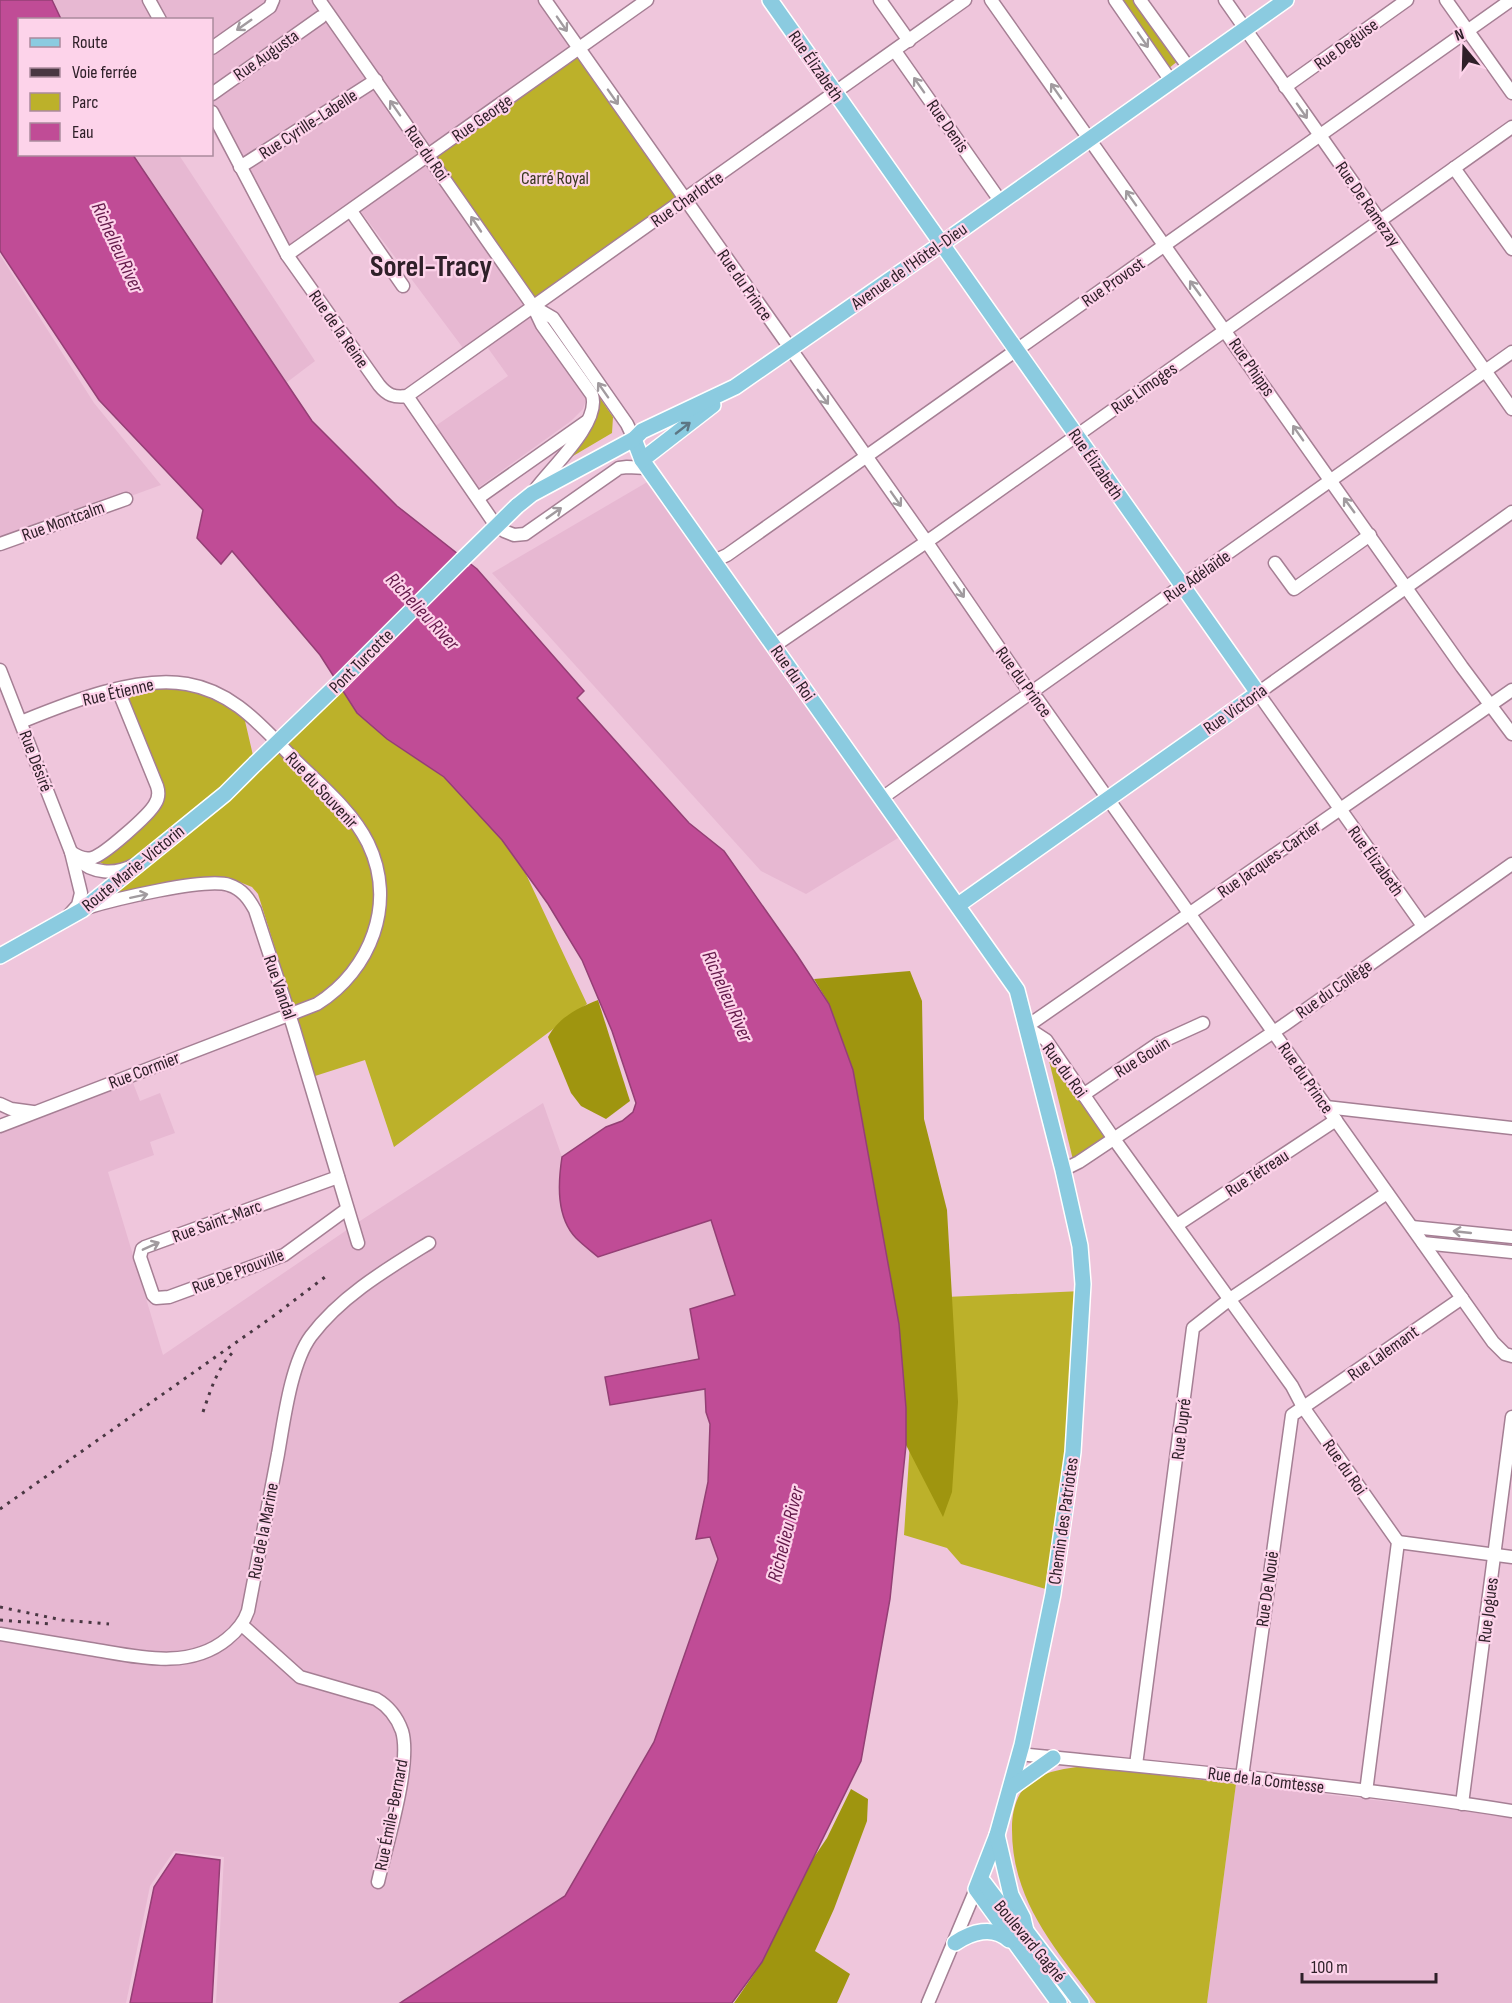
<svg xmlns="http://www.w3.org/2000/svg" width="1512" height="2003" font-family="'Sofia Sans Condensed',sans-serif">
  <style>
    .built { fill: #e7b8d2 }
    .green { fill: #bcb12a }
    .forest { fill: #9f950f }
    .water { fill: #c04c96; stroke: #943f75; stroke-width: 1.5 }
    .lines { fill: none; stroke-linecap: round; stroke-linejoin: round }
    .minor-casing { stroke: #a57f94; stroke-width: 15 }
    .major-casing { stroke: #fff; stroke-width: 18 }
    .minor { stroke: #fff; stroke-width: 12 }
    .major { stroke: #8bcbe0; stroke-width: 15 }
    .rail { stroke: #493742; stroke-width: 3; stroke-dasharray: 3 6; stroke-linecap: butt }
    .major-bridge-casing { stroke: #fff; stroke-width: 18; stroke-linecap: butt }
    .major-bridge { stroke: #8bcbe0; stroke-width: 15 }
    .oneway { stroke: #a19b9f }
    .oneway2 { stroke: #5d7684 }
    .labels { text-anchor: middle; stroke-width: 4.5; stroke-linejoin: round; paint-order: stroke }
    .street-label { font-size: 18px; fill: #2f2029; stroke: #fdd3ea }
    .park-label { font-size: 18px; fill: #3a381f; stroke: #fdd3ea }
    .water-label { font-size: 20px; font-style: italic; fill: #64194a; stroke: #fdd3ea }
    .town-label { font-size: 30px; font-weight: bold; fill: #2f2029; stroke: #fdd3ea }
  </style>
  <rect width="100%" height="100%" fill="#efc6dc"/>
  <g class="built">
    <polygon points="52,0 546,0 580,50 429,156 587,396 583,409 571,421 475,490 434,427 508,376 480,337 463,348 356,205 290,251 276,245 212,130 212,20 61,19"/>
    <polygon points="133,155 179,155 315,361 286,383"/>
    <polygon points="0,255 94,403 161,485 0,544"/>
    <polygon points="649,481 903,835 806,894 761,871 492,573"/>
    <polygon points="130,1075 140,1101 160,1093 175,1133 150,1142 154,1155 108,1172 163,1355 363,1219 543,1103 562,1157 559,1177 560,1199 711,1220 735,1296 699,1359 606,1377 610,1405 705,1389 706,1412 710,1424 708,1482 696,1539 710,1537 718,1559 654,1742 565,1896 400,2003 216,2003 224,1857 174,1851 150,1886 126,2003 0,2003 0,1126"/>
    <polygon points="1236,1784 1512,1816 1512,2003 1207,2003"/>
  </g>
  <g class="green">
    <polygon points="1116,0 1137,0 1179,60 1168,69"/>
    <polygon points="580,50 684,198 532,304 428,156"/>
    <polygon points="600,398 613,417 612,433 551,469 594,410"/>
    <path d="M349 680 509 838 587 1004 394 1147 365 1060 315 1076 258 894 252 887 227 877 99 904 140 863C122 866 109 871 94 858L158 798 118 690 173 682 248 713 245 721 255 764Z"/>
    <polygon points="1045,1044 1112,1138 1074,1164"/>
    <polygon points="1082,1291 1073,1452 1049,1590 961,1564 947,1548 904,1535 912,1412 901,1299"/>
    <path d="M1083 1766 1236 1784 1207 2003H1096C1055 1948 1011 1900 1012 1827 1012 1813 1016 1795 1027 1785 1042 1771 1064 1769 1083 1766Z"/>
  </g>
  <g class="forest">
    <polygon points="910,971 922,1001 924,1119 947,1210 958,1402 952,1492 943,1517 906,1445 906,1408 899,1324 853,1070 829,1004 814,979"/>
    <path d="M598 1000 630 1101 606 1119 581 1106 571 1093 548 1037C559 1017 578 1008 598 1000Z"/>
    <polygon points="851,1789 868,1799 867,1821 834,1909 815,1951 850,1974 837,2003 734,2003 758,1968 796,1884 827,1838"/>
  </g>
  <g class="water">
    <path d="M0 0H52L61 19 20 20V154L133 155 312 421 397 506 477 569 584 691 577 698 689 823 724 851 797 955 829 1004 853 1070 899 1324 906 1408V1445L890 1599 861 1761 762 1962 732 2003H400L565 1896 654 1742 718 1559 710 1537 696 1539 708 1482 710 1424 706 1412 705 1389 610 1405 605 1377 699 1359 690 1309 735 1295 711 1220 598 1257C591 1251 583 1245 576 1238 556 1217 558 1183 562 1157L606 1127 622 1121 633 1112 636 1103 612 1031 582 960 548 904 502 840 444 777 387 739 357 713 320 655 232 551 221 564 197 538 203 510 99 400 0 251Z"/>
    <polygon points="176,1854 220,1860 212,2003 130,2003 154,1887"/>
  </g>
  <g class="lines">
    <g class="minor-casing">
      <g id="minor">
        <polyline points="149,0 160,20"/>
        <path d="M319 0 533 306 542 325 592 395C601 423 550 469 535 490"/>
        <polyline points="545,0 926,541 1030,693 1038,700 1493,1342 1505,1354 1512,1356"/>
        <polyline points="880,0 909,41"/>
        <polyline points="991,0 1462,667 1512,734"/>
        <polyline points="1115,0 1171,81"/>
        <polyline points="1140,0 1189,68"/>
        <polyline points="1225,0 1512,409"/>
        <polyline points="1446,0 1512,93"/>
        <polyline points="212,48 270,7 273,0"/>
        <polyline points="895,51 1001,202"/>
        <polyline points="1285,87 1407,0"/>
        <polyline points="212,94 321,17"/>
        <path d="M212 112 287 255 379 385C387 395 394 398 407 396L965 0"/>
        <polyline points="240,167 376,80"/>
        <polyline points="1454,168 1512,249"/>
        <polyline points="351,211 403,286"/>
        <polyline points="287,255 647,0"/>
        <polyline points="534,307 553,318 627,424 634,439"/>
        <polyline points="407,396 492,520"/>
        <polyline points="478,498 586,422"/>
        <polyline points="504,531 514,535 525,534 619,468 627,467 647,468"/>
        <polyline points="0,544 126,499"/>
        <polyline points="714,561 727,555 1511,0"/>
        <polyline points="1275,563 1294,589 1370,535"/>
        <polyline points="774,646 935,536 1512,127"/>
        <polyline points="0,670 71,852 81,893 78,905 69,915"/>
        <polyline points="882,798 1512,352"/>
        <path d="M71 852C78 857 84 860 92 858 104 855 149 815 155 804 159 798 159 792 157 786L118 690"/>
        <path d="M76 858C92 874 115 875 134 865"/>
        <path d="M86 908C112 900 206 877 229 885 242 889 249 899 255 910L293 1026 358 1243"/>
        <polyline points="1423,926 1258,693 1512,512"/>
        <polyline points="1083,1095 1159,1043 1203,1023"/>
        <polyline points="0,1104 11,1109 33,1112"/>
        <polyline points="1326,1107 1512,1128"/>
        <path d="M0 1126 317 1004C371 970 397 903 368 843 352 810 318 783 293 758 261 726 234 692 187 684 136 675 68 703 21 722"/>
        <polyline points="1063,1170 1079,1162 1284,1025 1512,864"/>
        <polyline points="338,1177 145,1247 142,1249 140,1257 153,1295 156,1298 169,1297 284,1255 347,1209"/>
        <polyline points="1177,1225 1336,1120"/>
        <polyline points="1412,1227 1512,1237"/>
        <polyline points="1423,1243 1512,1252"/>
        <polyline points="1398,1542 1512,1557"/>
        <path d="M242 1625 300 1677 376 1699C388 1706 397 1717 402 1731 412 1764 386 1846 378 1882"/>
        <path d="M0 1634C30 1639 60 1644 90 1649 135 1656 188 1671 227 1639 237 1631 244 1623 248 1611 258 1558 268 1506 278 1454 284 1420 291 1363 311 1336 341 1296 387 1269 429 1243"/>
        <path d="M1020 1754C1184 1771 1349 1785 1512 1811"/>
        <polyline points="1136,1765 1193,1328 1230,1299 1387,1193"/>
        <polyline points="1242,1777 1292,1415 1462,1298"/>
        <polyline points="1366,1792 1398,1542 1303,1407 1292,1386 1114,1139 1046,1040 1026,1027 1512,690"/>
        <polyline points="1462,1804 1512,1417"/>
        <polyline points="928,2003 976,1889"/>
      </g>
    </g>
    <g class="major-casing">
      <g id="major">
        <polyline points="770,0 1258,693 958,905"/>
        <polyline points="634,439 642,460 1017,990 1063,1170 1080,1246 1083,1284 1073,1452 1053,1594 1022,1745 997,1835 976,1889 1059,2003"/>
        <polyline points="642,460 713,405"/>
        <polyline points="517,506 532,494 634,439 642,431 735,387 950,238 1286,0"/>
        <polyline points="336,686 462,560"/>
        <polyline points="0,956 82,910 225,794 255,764"/>
        <polyline points="1011,1788 1053,1758"/>
        <polyline points="997,1835 1011,1895 1023,1918 1026,1931"/>
        <polyline points="984,1883 1015,1924 1026,1931 1081,2003"/>
        <path d="M955 1943C971 1932 993 1925 1009 1940"/>
      </g>
    </g>
    <use href="#minor" class="minor"/>
    <use href="#major" class="major"/>
    <g class="rail">
      <path d="M203 1412C211 1389 217 1368 235 1350"/>
      <polyline points="0,1509 275,1315 329,1274"/>
      <polyline points="0,1607 62,1620 109,1624"/>
      <polyline points="0,1620 51,1624"/>
    </g>
    <g class="major-bridge-casing">
      <g id="major-bridge">
        <polyline points="462,560 517,506"/>
        <polyline points="255,764 336,686"/>
      </g>
    </g>
    <use href="#major-bridge" class="major-bridge"/>
  </g>
  <defs><path id="oneway-shaft" d="M-6 0H5M1.5-3L5.5 0L1.5 3" fill="none" stroke-width="1.6" stroke-linecap="round" stroke-linejoin="round" transform="scale(1.5)"/></defs>
  <g class="oneway">
    <use href="#oneway-shaft" transform="translate(562 24) rotate(55)"/>
    <use href="#oneway-shaft" transform="translate(244 25) rotate(145)"/>
    <use href="#oneway-shaft" transform="translate(1143 40) rotate(55)"/>
    <use href="#oneway-shaft" transform="translate(919 85) rotate(-125)"/>
    <use href="#oneway-shaft" transform="translate(1056 91) rotate(-125)"/>
    <use href="#oneway-shaft" transform="translate(613 97) rotate(55)"/>
    <use href="#oneway-shaft" transform="translate(395 108) rotate(-125)"/>
    <use href="#oneway-shaft" transform="translate(1302 111) rotate(55)"/>
    <use href="#oneway-shaft" transform="translate(1131 198) rotate(-125)"/>
    <use href="#oneway-shaft" transform="translate(476 224) rotate(-124)"/>
    <use href="#oneway-shaft" transform="translate(1195 288) rotate(-126)"/>
    <use href="#oneway-shaft" transform="translate(603 390) rotate(-125)"/>
    <use href="#oneway-shaft" transform="translate(823 397) rotate(54)"/>
    <use href="#oneway-shaft" transform="translate(1298 433) rotate(-125)"/>
    <use href="#oneway-shaft" transform="translate(896 499) rotate(55)"/>
    <use href="#oneway-shaft" transform="translate(1349 505) rotate(-126)"/>
    <use href="#oneway-shaft" transform="translate(554 513) rotate(-35)"/>
    <use href="#oneway-shaft" transform="translate(959 590) rotate(55)"/>
    <use href="#oneway-shaft" transform="translate(139 896) rotate(-12)"/>
    <use href="#oneway-shaft" transform="translate(1462 1232) rotate(-174)"/>
    <use href="#oneway-shaft" transform="translate(151 1246) rotate(-24)"/>
  </g>
  <use class="oneway2" href="#oneway-shaft" transform="translate(683 428) rotate(-38)"/>
  <g class="labels">
    <g class="street-label">
      <text transform="translate(1346 44) rotate(-36)" y="6">Rue Deguise</text>
      <text transform="translate(266 55) rotate(-35)" y="6">Rue Augusta</text>
      <text transform="translate(816 66) rotate(55)" y="6">Rue Élizabeth</text>
      <text transform="translate(482 118) rotate(-35)" y="6">Rue George</text>
      <text transform="translate(308 124) rotate(-33)" y="6">Rue Cyrille-Labelle</text>
      <text transform="translate(948 126) rotate(55)" y="6">Rue Denis</text>
      <text transform="translate(427 153) rotate(55)" y="6">Rue du Roi</text>
      <text transform="translate(687 199) rotate(-35)" y="6">Rue Charlotte</text>
      <text transform="translate(1368 204) rotate(55)" y="6">Rue De Ramezay</text>
      <text transform="translate(909 266) rotate(-35)" y="6">Avenue de l'Hôtel-Dieu</text>
      <text transform="translate(1113 282) rotate(-35)" y="6">Rue Provost</text>
      <text transform="translate(745 285) rotate(55)" y="6">Rue du Prince</text>
      <text transform="translate(339 329) rotate(55)" y="6">Rue de la Reine</text>
      <text transform="translate(1252 367) rotate(55)" y="6">Rue Phipps</text>
      <text transform="translate(1144 388) rotate(-35)" y="6">Rue Limoges</text>
      <text transform="translate(1096 464) rotate(55)" y="6">Rue Élizabeth</text>
      <text transform="translate(63 521) rotate(-20)" y="6">Rue Montcalm</text>
      <text transform="translate(1197 576) rotate(-35)" y="6">Rue Adélaïde</text>
      <text transform="translate(361 661) rotate(-45)" y="6">Pont Turcotte</text>
      <text transform="translate(793 673) rotate(55)" y="6">Rue du Roi</text>
      <text transform="translate(1024 682) rotate(54)" y="6">Rue du Prince</text>
      <text transform="translate(118 692) rotate(-13)" y="6">Rue Étienne</text>
      <text transform="translate(1235 709) rotate(-35)" y="6">Rue Victoria</text>
      <text transform="translate(36 761) rotate(69)" y="6">Rue Désiré</text>
      <text transform="translate(322 790) rotate(47)" y="6">Rue du Souvenir</text>
      <text transform="translate(1269 859) rotate(-35)" y="6">Rue Jacques-Cartier</text>
      <text transform="translate(1376 861) rotate(54)" y="6">Rue Élizabeth</text>
      <text transform="translate(133 868) rotate(-39)" y="6">Route Marie-Victorin</text>
      <text transform="translate(280 987) rotate(71)" y="6">Rue Vandal</text>
      <text transform="translate(1334 989) rotate(-35)" y="6">Rue du Collège</text>
      <text transform="translate(1142 1057) rotate(-32)" y="6">Rue Gouin</text>
      <text transform="translate(144 1070) rotate(-21)" y="6">Rue Cormier</text>
      <text transform="translate(1065 1070) rotate(54)" y="6">Rue du Roi</text>
      <text transform="translate(1306 1078) rotate(55)" y="6">Rue du Prince</text>
      <text transform="translate(1257 1173) rotate(-33)" y="6">Rue Tétreau</text>
      <text transform="translate(217 1221) rotate(-20)" y="6">Rue Saint-Marc</text>
      <text transform="translate(238 1271) rotate(-21)" y="6">Rue De Prouville</text>
      <text transform="translate(1383 1353) rotate(-35)" y="6">Rue Lalemant</text>
      <text transform="translate(1181 1429) rotate(-83)" y="6">Rue Dupré</text>
      <text transform="translate(1345 1467) rotate(55)" y="6">Rue du Roi</text>
      <text transform="translate(1063 1521) rotate(-82)" y="6">Chemin des Patriotes</text>
      <text transform="translate(263 1531) rotate(-79)" y="6">Rue de la Marine</text>
      <text transform="translate(1267 1589) rotate(-82)" y="6">Rue De Nouë</text>
      <text transform="translate(1488 1610) rotate(-83)" y="6">Rue Jogues</text>
      <text transform="translate(1266 1780) rotate(7)" y="6">Rue de la Comtesse</text>
      <text transform="translate(391 1815) rotate(-79)" y="6">Rue Émile-Bernard</text>
      <text transform="translate(1030 1941) rotate(50)" y="6">Boulevard Gagné</text>
    </g>
    <g class="park-label">
      <text x="555" y="184">Carré Royal</text>
    </g>
    <g class="water-label">
      <text transform="translate(118 247) rotate(65)" y="7">Richelieu River</text>
      <text transform="translate(423 611) rotate(47)" y="7">Richelieu River</text>
      <text transform="translate(728 996) rotate(66)" y="7">Richelieu River</text>
      <text transform="translate(785 1534) rotate(-76)" y="7">Richelieu River</text>
    </g>
    <g class="town-label">
      <text x="431" y="276">Sorel-Tracy</text>
    </g>
  </g>
  <rect x="18" y="18" width="195" height="138" fill="#fdd3ea" stroke="#ab8b9d" stroke-width="1.5"/>
  <rect x="30" y="38" width="30" height="9" fill="#8bcbe0" stroke="#ab8b9d" stroke-width="1.5"/>
  <text x="72" y="48" font-size="18" fill="#2f2029">Route</text>
  <rect x="30" y="68" width="30" height="9" fill="#493742" stroke="#ab8b9d" stroke-width="1.5"/>
  <text x="72" y="78" font-size="18" fill="#2f2029">Voie ferrée</text>
  <rect x="30" y="93" width="30" height="18" fill="#bcb12a" stroke="#ab8b9d" stroke-width="1.5"/>
  <text x="72" y="108" font-size="18" fill="#2f2029">Parc</text>
  <rect x="30" y="123" width="30" height="18" fill="#c04c96" stroke="#ab8b9d" stroke-width="1.5"/>
  <text x="72" y="138" font-size="18" fill="#2f2029">Eau</text>
  <g transform="translate(1464 48) rotate(341)" stroke="#fdd3ea" stroke-width="4.5" paint-order="stroke">
  <path d="M0-4.5L10 22L0 15L-10 22Z" fill="#2f2029"/>
  <text y="-9" font-size="16" font-weight="bold" text-anchor="middle" fill="#2f2029">N</text>
  </g>
  <path d="M1302 1973v9h134v-9" fill="none" stroke="#2f2029" stroke-width="3"/>
  <text x="1311" y="1973" font-size="18" fill="#2f2029" stroke="#fdd3ea" stroke-width="4.5" paint-order="stroke">100 m</text>
</svg>
